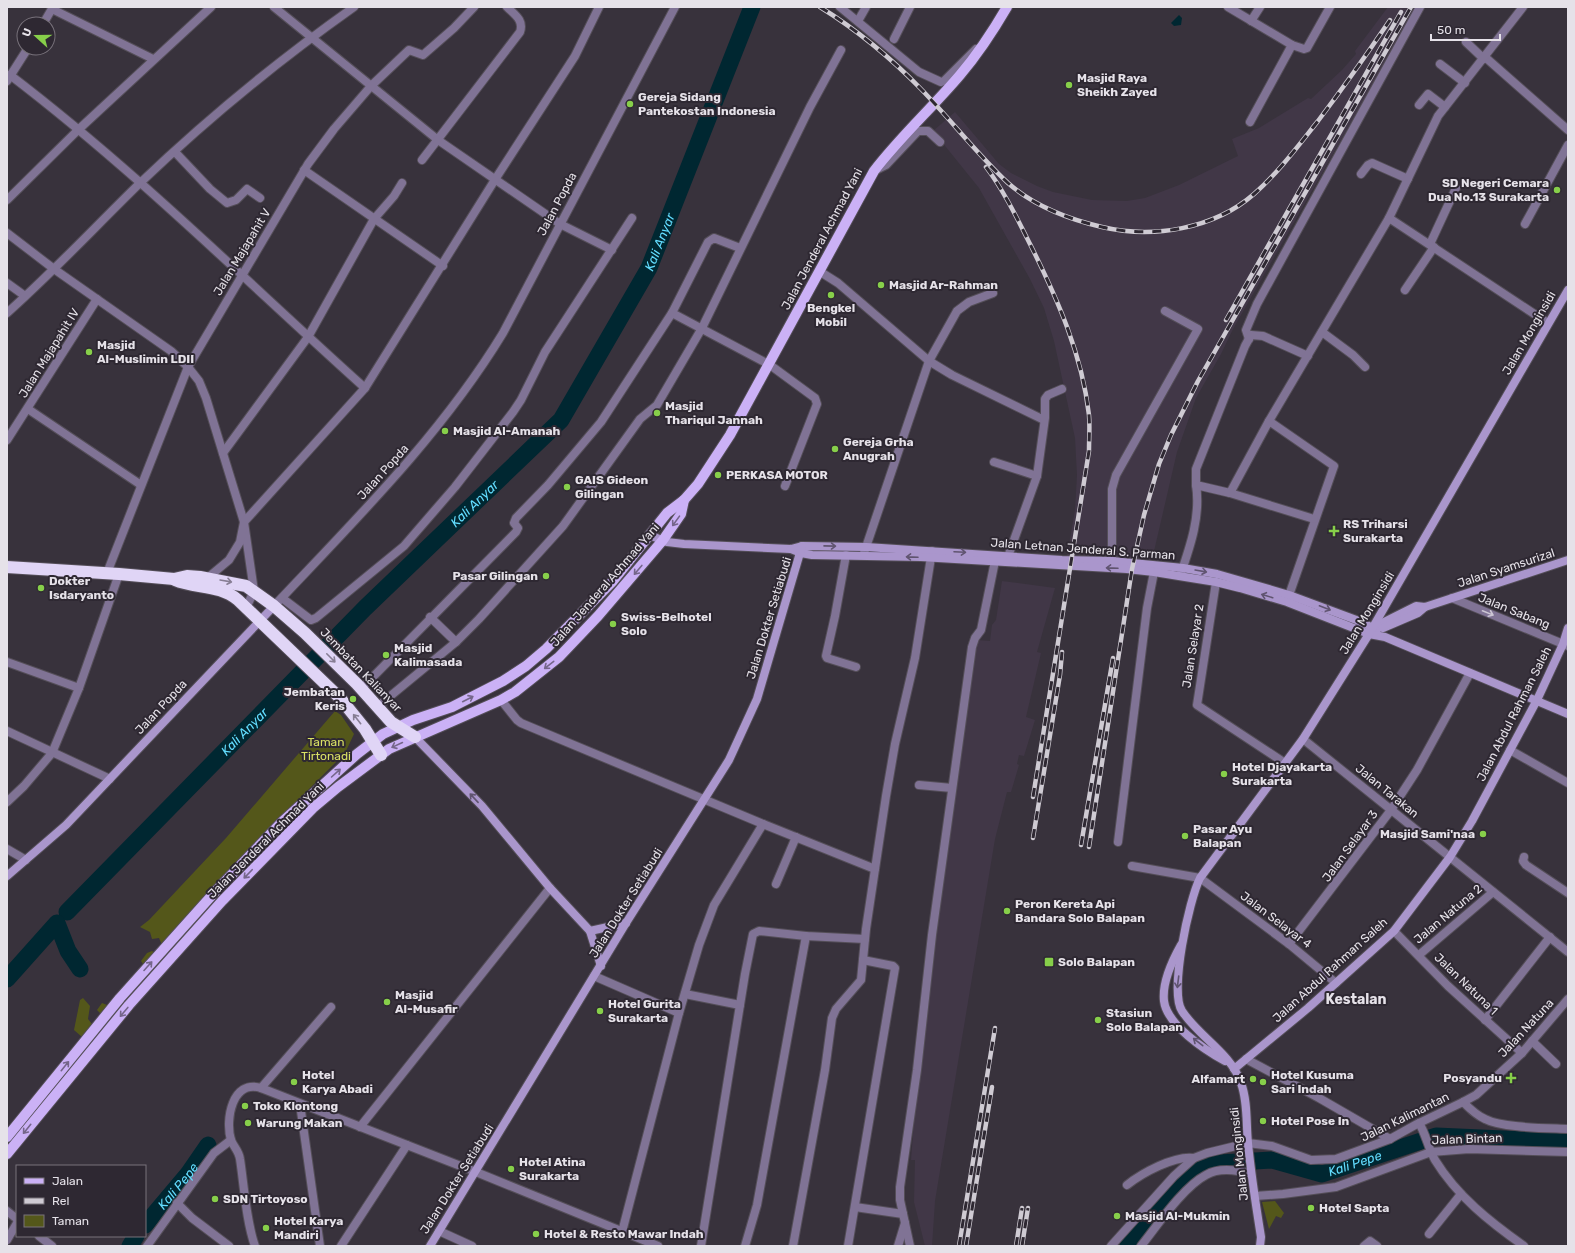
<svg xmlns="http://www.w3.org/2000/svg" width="1575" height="1253" font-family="Rubik,sans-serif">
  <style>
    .built { fill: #413747 }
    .green { fill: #54571a }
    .water { fill: #002731 }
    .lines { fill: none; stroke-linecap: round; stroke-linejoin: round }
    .river { stroke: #002731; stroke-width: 17 }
    .street-casing { stroke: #544e58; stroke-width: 10 }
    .secondary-casing { stroke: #544e58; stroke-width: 10 }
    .primary-casing { stroke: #544e58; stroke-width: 12 }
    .highway-casing { stroke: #544e58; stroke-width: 14 }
    .street { stroke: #807395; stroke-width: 8 }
    .secondary { stroke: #aa96cc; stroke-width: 8 }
    .primary { stroke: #cbb1f6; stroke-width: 10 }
    .highway { stroke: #e0d5f6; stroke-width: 12 }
    .rail-casing { stroke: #cfcbd3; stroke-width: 4.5 }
    .rail { stroke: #2e2832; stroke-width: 3; stroke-dasharray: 9; stroke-linecap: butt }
    .oneway { stroke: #75668a }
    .oneway2 { stroke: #605470 }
    .oneway3 { stroke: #877e94 }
    .oneway4 { stroke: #ccc6d4 }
    .poi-dot { fill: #87cf4a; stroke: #2e2832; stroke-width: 1.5 }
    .labels { text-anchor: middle; stroke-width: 4; stroke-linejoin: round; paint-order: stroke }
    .poi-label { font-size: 12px; font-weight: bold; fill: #e6e2e9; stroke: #2e2832; text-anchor: start }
    .street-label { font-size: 12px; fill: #e6e2e9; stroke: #2e2832 }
    .park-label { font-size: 12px; fill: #d9e064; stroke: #2e2832 }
    .water-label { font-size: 13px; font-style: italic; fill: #62ddff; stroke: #2e2832 }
    .quarter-label { font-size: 14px; font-weight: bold; fill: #e6e2e9; stroke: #2e2832 }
  </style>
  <rect width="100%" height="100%" fill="#38323c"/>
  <g class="built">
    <polygon points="1388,7 1417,7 1233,329 1221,354 1196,398 1177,452 1152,560 1067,556 1075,510 1077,475 1075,438 1054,341 1044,308 1030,279 979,188 933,131 955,112 999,164 1011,173 1037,186 1053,192 1092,200 1127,201 1145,198 1179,185 1238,156 1232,139 1259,128 1308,98 1311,99 1342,70 1356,54 1355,51"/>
    <polygon points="1002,581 1055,588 1037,652 1041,653 1026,717 1035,720 1024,756 1019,755 1017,764 1019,765 1011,792 1007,792 995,839 935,1201 932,1246 925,1246 914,1202 915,1160 911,1160 916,1094 931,972 976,640 990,641 992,625 996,620"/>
  </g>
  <g class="green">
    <polygon points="335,711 341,715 354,734 345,753 264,834 162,945 159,938 152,939 150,932 140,927 149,920 226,838"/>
    <polygon points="152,951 155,953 101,1014 97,1010 102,1003 107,1005 143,964 141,961 147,953"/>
    <polygon points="83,998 90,1006 88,1019 92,1024 82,1037 74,1030 80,1000"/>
    <polygon points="1275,1201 1284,1213 1281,1218 1276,1216 1269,1229 1262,1202"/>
  </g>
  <polygon class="water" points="1179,15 1182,18 1181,25 1174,26 1171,23"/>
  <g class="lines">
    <g class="river">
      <path id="s1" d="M67 912 365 608 561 420 649 268 752 7"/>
      <polyline points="7,979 57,923 68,951 80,969"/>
      <path id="s2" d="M145 1225 188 1174 208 1145"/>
      <polyline points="130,1246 136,1236"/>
      <path id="s3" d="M1128 1246 1201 1166 1220 1163 1272 1160 1322 1174 1436 1136 1568 1142"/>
    </g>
    <g class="street-casing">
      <g id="street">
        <polyline points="274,7 438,140 560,224 612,250"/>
        <polyline points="840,7 919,72 941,82 944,81 976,49"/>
        <polyline points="1228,7 1292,45 1304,49 1307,48 1330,7"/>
        <polyline points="52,9 153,59"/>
        <polyline points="858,21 866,7"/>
        <polyline points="1251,21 1260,7"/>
        <polyline points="43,24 53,7"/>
        <polyline points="894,39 910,7"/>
        <polyline points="1466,42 1484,59"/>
        <polyline points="1485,57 1568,130"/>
        <polyline points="1440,64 1465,83"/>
        <path d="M10 75C136 171 248 283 365 388"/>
        <polyline points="7,81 28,48"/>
        <polyline points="1419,105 1428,94 1445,107"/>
        <polyline points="1250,122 1292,45"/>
        <polyline points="175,152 210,189 227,203 236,200 247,189 260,198"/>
        <path d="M422 160 520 32C524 20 515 15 507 7"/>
        <polyline points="304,170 443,266"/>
        <polyline points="876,170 886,165 918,131 928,131 940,142"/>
        <polyline points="1361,174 1368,165 1372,163 1408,179"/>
        <polyline points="7,200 78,130 211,7"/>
        <polyline points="1389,218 1438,116 1523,7"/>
        <polyline points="1525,224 1568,145"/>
        <polyline points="7,233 54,269 171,351 188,367 199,381 206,398 244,522 254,591 246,608"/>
        <polyline points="1430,244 1456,188"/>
        <polyline points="819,271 838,283 929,361 952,375 1044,420"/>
        <polyline points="7,283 25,296"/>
        <polyline points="1405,290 1434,247"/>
        <path d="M7 313C53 272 95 227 139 184 206 120 279 60 354 7"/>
        <polyline points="672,313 770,365 815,398 817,404 785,486"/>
        <polyline points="1322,332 1353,355 1365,367"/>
        <polyline points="1249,339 1246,330 1257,304 1420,7"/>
        <polyline points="28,409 141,485"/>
        <polyline points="1269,421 1334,466 1287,601"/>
        <polyline points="7,440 97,299"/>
        <polyline points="223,453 308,337 374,219 394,196 402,183"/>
        <polyline points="994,462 1037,476"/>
        <polyline points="1196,485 1196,469 1245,346 1251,335 1263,336 1308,356"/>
        <polyline points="1230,493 1314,519"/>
        <polyline points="864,553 929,361 957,311 969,302 993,293"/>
        <polyline points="846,555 835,616 826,656 827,658 856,667"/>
        <polyline points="1112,561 1112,489 1116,475 1198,329 1165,311"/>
        <polyline points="1006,562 1037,476 1045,418 1045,399 1048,395 1062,389"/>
        <polyline points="107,573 188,367 308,164 334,129 371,86 409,50 423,55 454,28 474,7"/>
        <path d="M1180 576C1190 547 1201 516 1196 485L1230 493 1269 421 1389 218 1548 323"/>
        <polyline points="205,580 229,560 240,542 244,522 365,388 496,178 575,56 599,7"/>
        <polyline points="1216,582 1197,705 1285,763"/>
        <polyline points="282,598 311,620 316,618 404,546 455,487 513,412 521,400 545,352 632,218"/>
        <polyline points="1452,598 1568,646"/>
        <path d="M274 606C356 519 441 435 503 333L675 7"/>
        <polyline points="430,617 456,642"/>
        <polyline points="7,662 79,688"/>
        <polyline points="361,689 516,532 518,528 514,523 516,518 548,485 601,422 672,313 708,242 714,238 740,248"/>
        <polyline points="501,700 517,720 521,723 763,824"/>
        <polyline points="377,707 456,642 479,619 563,526 640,419 657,405 702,328 810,107 841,50"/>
        <polyline points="7,731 110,779"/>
        <polyline points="1303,739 1568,952"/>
        <polyline points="1510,750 1568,783"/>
        <polyline points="919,785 952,788"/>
        <polyline points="7,802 24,786 52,753 79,688 119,574"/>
        <polyline points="1118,842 1147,608 1154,572"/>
        <polyline points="7,849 26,860"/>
        <polyline points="1524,857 1523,861 1526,865 1568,893"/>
        <polyline points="1132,866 1200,878 1289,944 1336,983"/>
        <polyline points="776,884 796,837"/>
        <polyline points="1394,931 1448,986 1522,1053"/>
        <polyline points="1289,944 1391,810 1417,770 1470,673"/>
        <polyline points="1419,955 1493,892"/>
        <polyline points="594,976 679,1013"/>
        <polyline points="685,994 740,1005"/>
        <polyline points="1485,1020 1550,937"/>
        <polyline points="1532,1041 1556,1064"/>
        <polyline points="1246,1059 1319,1098 1390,1139"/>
        <polyline points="261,1088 331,1007"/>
        <path d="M1463 1102C1470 1109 1476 1115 1485 1119 1502 1128 1547 1128 1568 1129"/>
        <polyline points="300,1104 320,1246"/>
        <path d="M1419 1123C1426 1134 1428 1148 1435 1160 1457 1196 1490 1222 1524 1246"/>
        <polyline points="360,1127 550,888"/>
        <path d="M1127 1185C1142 1173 1175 1155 1194 1158"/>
        <polyline points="1255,1196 1283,1194 1336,1187 1431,1152 1469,1149 1568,1152"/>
        <polyline points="177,1203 192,1218 229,1246"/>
        <polyline points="855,1207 903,1214"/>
        <polyline points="7,1211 17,1219"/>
        <polyline points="439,1231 472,1246"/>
        <polyline points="622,1232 679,1013 699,945 714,905 763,824 875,869"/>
        <polyline points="1429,1234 1461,1194"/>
        <polyline points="39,1236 52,1246"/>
        <polyline points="7,1240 17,1223"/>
        <polyline points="147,1246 214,1153 231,1140"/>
        <path d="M255 1246C246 1221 244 1185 240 1159 239 1151 233 1146 231 1140 225 1120 232 1079 261 1088L476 1172 658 1246"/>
        <polyline points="341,1246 407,1145"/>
        <polyline points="701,1246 745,974 753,934 759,931 806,936 865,939"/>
        <polyline points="745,1246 757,1205 806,936"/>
        <polyline points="793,1246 825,1070 832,1018 836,1009 861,980 866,929 886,796 895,744 915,658 932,551"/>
        <polyline points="848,1246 895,968 893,966 863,960"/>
        <polyline points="898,1246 905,1223"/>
        <polyline points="910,1246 900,1200 900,1187 917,1070 932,935 972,647 975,638 981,630 995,561"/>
        <polyline points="1111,1246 1174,1176 1194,1158 1207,1153 1248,1143 1272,1146 1311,1160 1336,1159 1390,1139 1417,1124 1463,1102 1476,1095 1522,1053 1568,999"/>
        <path d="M1141 1246C1157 1226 1183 1187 1206 1175 1220 1167 1237 1170 1251 1174"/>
        <polyline points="1364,1246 1370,1241 1377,1246"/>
      </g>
    </g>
    <g class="secondary-casing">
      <g id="secondary">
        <polyline points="649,535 667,542 684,544 791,549 802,546 866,547 1062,560 1112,561 1183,568 1217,574 1289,595 1359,621 1377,630"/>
        <polyline points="791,549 801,553 812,555 921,557 1127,569 1154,572 1216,582 1240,588 1287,602 1369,634 1385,637 1568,714"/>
        <polyline points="1374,627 1416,606 1425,607 1568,560"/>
        <polyline points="1383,628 1418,613 1425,607"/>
        <polyline points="415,737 482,806 550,888 590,931 601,966"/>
        <polyline points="7,876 66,825 274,606"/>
        <polyline points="590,931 626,923"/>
        <path d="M1181 945C1172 961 1162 983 1164 1001 1167 1025 1205 1050 1225 1061"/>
        <polyline points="1234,1069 1308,1008 1394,931 1450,857 1472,821 1537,700 1563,644 1568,628"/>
        <polyline points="430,1246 626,923 729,760 757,699 802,546"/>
        <path d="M1260 1246 1261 1237C1256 1206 1251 1175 1248 1143 1246 1124 1248 1102 1241 1083 1231 1053 1199 1037 1182 1011 1169 992 1189 900 1200 878L1303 739 1369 634 1568 290"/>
      </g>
    </g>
    <g class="primary-casing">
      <g id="primary">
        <path d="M7 1137 120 998 214 893 282 822 357 754 383 734 413 720 452 707 503 681 526 666 546 649 613 581 667 513 684 500 698 484 730 435 874 171C900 137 932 108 960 75 978 54 993 31 1007 7"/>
        <polyline points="7,1154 129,1005 222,901 313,808 338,787 389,749 501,700 515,692 559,657 598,616 663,540 681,514 684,500"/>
      </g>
    </g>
    <g class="highway-casing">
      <g id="highway">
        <polyline points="7,567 119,574 174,579 187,576 200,577 246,586 274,606 305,633 357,684 391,722 415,737"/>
        <path d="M175 580C196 589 219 584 238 600L340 698 365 729 381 755"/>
      </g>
    </g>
    <use href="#street" class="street"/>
    <use href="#secondary" class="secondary"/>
    <use href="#primary" class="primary"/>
    <use href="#highway" class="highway"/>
    <g class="rail-casing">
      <g id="rail">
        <path d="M820 7C857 30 891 58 921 89 951 120 977 154 1008 183 1034 206 1068 219 1102 227 1153 239 1214 229 1254 194 1278 173 1298 146 1318 121 1343 88 1367 54 1390 20"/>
        <path d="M986 167C1004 191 1017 218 1030 244 1057 298 1082 354 1089 415 1090 427 1089 439 1089 451L1033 797"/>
        <polyline points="1226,320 1401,12"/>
        <polyline points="1033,838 1060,675 1062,652"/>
        <polyline points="1081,845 1113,658"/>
        <polyline points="1089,847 1132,569 1144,515 1159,464 1171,435 1198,381 1411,7"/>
        <polyline points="959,1246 995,1028"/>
        <polyline points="966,1246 992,1087"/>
        <polyline points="1016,1246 1022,1208"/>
        <polyline points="1022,1246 1028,1208"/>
      </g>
    </g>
    <use href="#rail" class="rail"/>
  </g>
  <defs><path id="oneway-shaft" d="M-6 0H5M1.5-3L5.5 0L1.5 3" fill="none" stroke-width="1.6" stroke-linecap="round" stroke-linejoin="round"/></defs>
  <g class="oneway">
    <use href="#oneway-shaft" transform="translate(676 521) rotate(126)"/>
    <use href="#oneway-shaft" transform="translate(638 570) rotate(130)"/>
    <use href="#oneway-shaft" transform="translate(549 665) rotate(142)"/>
    <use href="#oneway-shaft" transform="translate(468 699) rotate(-27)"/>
    <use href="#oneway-shaft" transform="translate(397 745) rotate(155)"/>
    <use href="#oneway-shaft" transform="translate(336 773) rotate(-42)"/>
    <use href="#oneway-shaft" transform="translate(248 874) rotate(134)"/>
    <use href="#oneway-shaft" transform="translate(148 966) rotate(-48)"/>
    <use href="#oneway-shaft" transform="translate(124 1012) rotate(130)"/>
    <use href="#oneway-shaft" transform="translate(65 1066) rotate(-51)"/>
    <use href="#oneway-shaft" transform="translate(27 1129) rotate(129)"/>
  </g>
  <g class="oneway2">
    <use href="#oneway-shaft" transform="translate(830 546) rotate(1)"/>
    <use href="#oneway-shaft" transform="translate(960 552) rotate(3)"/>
    <use href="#oneway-shaft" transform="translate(912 557) rotate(-178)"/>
    <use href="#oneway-shaft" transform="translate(1112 568) rotate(-178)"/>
    <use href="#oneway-shaft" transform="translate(1201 571) rotate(10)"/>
    <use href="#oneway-shaft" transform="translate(1267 596) rotate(-163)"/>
    <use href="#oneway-shaft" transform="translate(1325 608) rotate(21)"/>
    <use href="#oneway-shaft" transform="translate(474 798) rotate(-133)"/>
    <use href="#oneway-shaft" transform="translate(1178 982) rotate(97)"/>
    <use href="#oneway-shaft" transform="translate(1198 1042) rotate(-142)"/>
  </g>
  <g class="oneway3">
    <use href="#oneway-shaft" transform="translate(226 581) rotate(10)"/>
    <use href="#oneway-shaft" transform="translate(331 658) rotate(45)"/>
    <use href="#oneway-shaft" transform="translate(357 719) rotate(-128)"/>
  </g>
  <use class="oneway4" href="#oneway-shaft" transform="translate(1488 613) rotate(22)"/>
  <g class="poi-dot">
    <circle cx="1069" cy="85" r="4"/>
    <circle cx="630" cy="104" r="4"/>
    <circle cx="1557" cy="190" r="4"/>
    <circle cx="881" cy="285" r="4"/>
    <circle cx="831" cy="295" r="4"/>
    <circle cx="89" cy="352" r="4"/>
    <circle cx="657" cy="413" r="4"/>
    <circle cx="445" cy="431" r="4"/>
    <circle cx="835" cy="449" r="4"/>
    <circle cx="718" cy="475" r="4"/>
    <circle cx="567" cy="487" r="4"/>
    <path d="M1332 525h4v4h4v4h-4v4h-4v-4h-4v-4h4z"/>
    <circle cx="546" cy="576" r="4"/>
    <circle cx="41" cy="588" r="4"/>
    <circle cx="613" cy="624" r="4"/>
    <circle cx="386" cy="655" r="4"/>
    <circle cx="353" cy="699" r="4"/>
    <circle cx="1224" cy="774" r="4"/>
    <circle cx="1483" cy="834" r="4"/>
    <circle cx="1185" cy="836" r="4"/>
    <circle cx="1007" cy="911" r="4"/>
    <rect x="1044" y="957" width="10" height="10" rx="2"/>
    <circle cx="387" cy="1002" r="4"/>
    <circle cx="600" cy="1011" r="4"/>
    <circle cx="1098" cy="1020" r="4"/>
    <path d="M1509 1072h4v4h4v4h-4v4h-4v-4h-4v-4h4z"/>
    <circle cx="1253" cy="1079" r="4"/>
    <circle cx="294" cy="1082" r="4"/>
    <circle cx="1263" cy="1082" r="4"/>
    <circle cx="245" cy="1106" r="4"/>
    <circle cx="1263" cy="1121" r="4"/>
    <circle cx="248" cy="1123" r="4"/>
    <circle cx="511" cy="1169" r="4"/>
    <circle cx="215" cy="1199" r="4"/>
    <circle cx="1311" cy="1208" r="4"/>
    <circle cx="1117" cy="1216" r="4"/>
    <circle cx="266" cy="1228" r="4"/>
    <circle cx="536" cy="1234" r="4"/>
  </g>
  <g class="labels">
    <g class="poi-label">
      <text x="1077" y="82">Masjid Raya<tspan x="1077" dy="14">Sheikh Zayed</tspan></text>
      <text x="638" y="101">Gereja Sidang<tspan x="638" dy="14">Pantekostan Indonesia</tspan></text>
      <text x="1549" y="187" text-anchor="end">SD Negeri Cemara<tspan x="1549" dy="14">Dua No.13 Surakarta</tspan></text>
      <text x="889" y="289">Masjid Ar-Rahman</text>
      <text x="831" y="312" text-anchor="middle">Bengkel<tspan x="831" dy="14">Mobil</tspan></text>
      <text x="97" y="349">Masjid<tspan x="97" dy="14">Al-Muslimin LDII</tspan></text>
      <text x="665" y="410">Masjid<tspan x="665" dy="14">Thariqul Jannah</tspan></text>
      <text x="453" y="435">Masjid Al-Amanah</text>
      <text x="843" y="446">Gereja Grha<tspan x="843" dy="14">Anugrah</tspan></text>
      <text x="726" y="479">PERKASA MOTOR</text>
      <text x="575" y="484">GAIS Gideon<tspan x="575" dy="14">Gilingan</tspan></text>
      <text x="1343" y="528">RS Triharsi<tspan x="1343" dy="14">Surakarta</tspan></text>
      <text x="538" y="580" text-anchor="end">Pasar Gilingan</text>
      <text x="49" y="585">Dokter<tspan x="49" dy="14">Isdaryanto</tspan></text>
      <text x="621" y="621">Swiss-Belhotel<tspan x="621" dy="14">Solo</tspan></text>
      <text x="394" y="652">Masjid<tspan x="394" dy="14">Kalimasada</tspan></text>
      <text x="345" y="696" text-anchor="end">Jembatan<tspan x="345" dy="14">Keris</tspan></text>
      <text x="1232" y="771">Hotel Djayakarta<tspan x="1232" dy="14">Surakarta</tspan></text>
      <text x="1193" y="833">Pasar Ayu<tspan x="1193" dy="14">Balapan</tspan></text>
      <text x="1475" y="838" text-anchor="end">Masjid Sami'naa</text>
      <text x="1015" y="908">Peron Kereta Api<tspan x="1015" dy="14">Bandara Solo Balapan</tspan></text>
      <text x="1058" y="966">Solo Balapan</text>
      <text x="395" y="999">Masjid<tspan x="395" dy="14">Al-Musafir</tspan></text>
      <text x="608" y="1008">Hotel Gurita<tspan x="608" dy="14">Surakarta</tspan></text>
      <text x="1106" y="1017">Stasiun<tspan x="1106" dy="14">Solo Balapan</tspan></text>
      <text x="302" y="1079">Hotel<tspan x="302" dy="14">Karya Abadi</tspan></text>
      <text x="1271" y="1079">Hotel Kusuma<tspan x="1271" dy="14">Sari Indah</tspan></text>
      <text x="1502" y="1082" text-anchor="end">Posyandu</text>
      <text x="1245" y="1083" text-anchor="end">Alfamart</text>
      <text x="253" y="1110">Toko Klontong</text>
      <text x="1271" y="1125">Hotel Pose In</text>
      <text x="256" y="1127">Warung Makan</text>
      <text x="519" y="1166">Hotel Atina<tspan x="519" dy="14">Surakarta</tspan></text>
      <text x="223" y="1203">SDN Tirtoyoso</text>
      <text x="1319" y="1212">Hotel Sapta</text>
      <text x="1125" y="1220">Masjid Al-Mukmin</text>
      <text x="274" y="1225">Hotel Karya<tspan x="274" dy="14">Mandiri</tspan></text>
      <text x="544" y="1238">Hotel &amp; Resto Mawar Indah</text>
    </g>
    <g class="street-label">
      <text transform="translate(557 204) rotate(-62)" y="4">Jalan Popda</text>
      <text transform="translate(822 239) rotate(-62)" y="4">Jalan Jenderal Achmad Yani</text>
      <text transform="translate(242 252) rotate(-59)" y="4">Jalan Majapahit V</text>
      <text transform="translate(1529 333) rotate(-60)" y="4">Jalan Monginsidi</text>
      <text transform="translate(49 353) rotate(-58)" y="4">Jalan Majapahit IV</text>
      <text transform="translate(383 472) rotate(-48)" y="4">Jalan Popda</text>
      <text transform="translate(1083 549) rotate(4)" y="4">Jalan Letnan Jenderal S. Parman</text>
      <text transform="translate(1506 568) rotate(-18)" y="4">Jalan Syamsurizal</text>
      <text transform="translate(605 585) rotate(-49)" y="4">Jalan Jenderal Achmad Yani</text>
      <text transform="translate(1514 611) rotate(22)" y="4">Jalan Sabang</text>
      <text transform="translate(1367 613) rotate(-59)" y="4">Jalan Monginsidi</text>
      <text transform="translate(769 618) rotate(-73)" y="4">Jalan Dokter Setiabudi</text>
      <text transform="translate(1193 646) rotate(-81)" y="4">Jalan Selayar 2</text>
      <text transform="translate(361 670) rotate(46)" y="4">Jembatan Kalianyar</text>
      <text transform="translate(161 707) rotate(-47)" y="4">Jalan Popda</text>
      <text transform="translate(1514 714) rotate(-63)" y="4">Jalan Abdul Rahman Saleh</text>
      <text transform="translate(1387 791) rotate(39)" y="4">Jalan Tarakan</text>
      <text transform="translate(266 840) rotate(-45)" y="4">Jalan Jenderal Achmad Yani</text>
      <text transform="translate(1350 846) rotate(-54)" y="4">Jalan Selayar 3</text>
      <text transform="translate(626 903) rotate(-58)" y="4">Jalan Dokter Setiabudi</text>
      <text transform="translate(1448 914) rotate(-40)" y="4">Jalan Natuna 2</text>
      <text transform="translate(1276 920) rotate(37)" y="4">Jalan Selayar 4</text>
      <text transform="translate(1330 970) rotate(-42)" y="4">Jalan Abdul Rahman Saleh</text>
      <text transform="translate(1466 984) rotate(44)" y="4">Jalan Natuna 1</text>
      <text transform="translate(1526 1028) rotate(-47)" y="4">Jalan Natuna</text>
      <text transform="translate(1405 1117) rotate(-26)" y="4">Jalan Kalimantan</text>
      <text transform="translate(1467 1139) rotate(-2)" y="4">Jalan Bintan</text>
      <text transform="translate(1239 1154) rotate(-96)" y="4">Jalan Monginsidi</text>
      <text transform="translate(457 1179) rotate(-58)" y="4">Jalan Dokter Setiabudi</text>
    </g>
    <g class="park-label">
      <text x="326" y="746">Taman<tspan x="326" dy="14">Tirtonadi</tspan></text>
    </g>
    <g class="water-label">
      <text dy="5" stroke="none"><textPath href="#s1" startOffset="901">Kali Anyar</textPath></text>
      <text dy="5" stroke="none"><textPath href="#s1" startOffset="577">Kali Anyar</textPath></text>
      <text dy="5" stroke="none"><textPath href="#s1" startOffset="253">Kali Anyar</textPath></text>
      <text dy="5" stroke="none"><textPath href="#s3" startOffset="266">Kali Pepe</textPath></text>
      <text dy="5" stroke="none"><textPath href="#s2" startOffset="51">Kali Pepe</textPath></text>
    </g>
    <g class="quarter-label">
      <text x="1356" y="1004">Kestalan</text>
    </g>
  </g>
  <rect width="1575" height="1253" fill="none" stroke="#e6e2e9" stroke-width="16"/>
  <rect x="16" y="1165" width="130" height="72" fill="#2e2832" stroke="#78727b"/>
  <rect x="24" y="1178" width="20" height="6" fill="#cbb1f6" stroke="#78727b"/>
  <text x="52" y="1185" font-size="12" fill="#e6e2e9">Jalan</text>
  <rect x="24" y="1198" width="20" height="6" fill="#cfcbd3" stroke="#78727b"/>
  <text x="52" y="1205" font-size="12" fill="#e6e2e9">Rel</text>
  <rect x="24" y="1215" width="20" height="12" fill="#54571a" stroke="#78727b"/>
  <text x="52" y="1225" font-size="12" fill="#e6e2e9">Taman</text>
  <g transform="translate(36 36) rotate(291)"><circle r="19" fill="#2e2832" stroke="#78727b"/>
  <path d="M0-3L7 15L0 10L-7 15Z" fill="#87cf4a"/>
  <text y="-6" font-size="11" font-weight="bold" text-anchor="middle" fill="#e6e2e9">U</text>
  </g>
  <path d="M1431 34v6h69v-6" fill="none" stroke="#e6e2e9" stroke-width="2"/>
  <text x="1437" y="34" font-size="12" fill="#e6e2e9" stroke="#2e2832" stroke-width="3" paint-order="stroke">50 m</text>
</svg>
